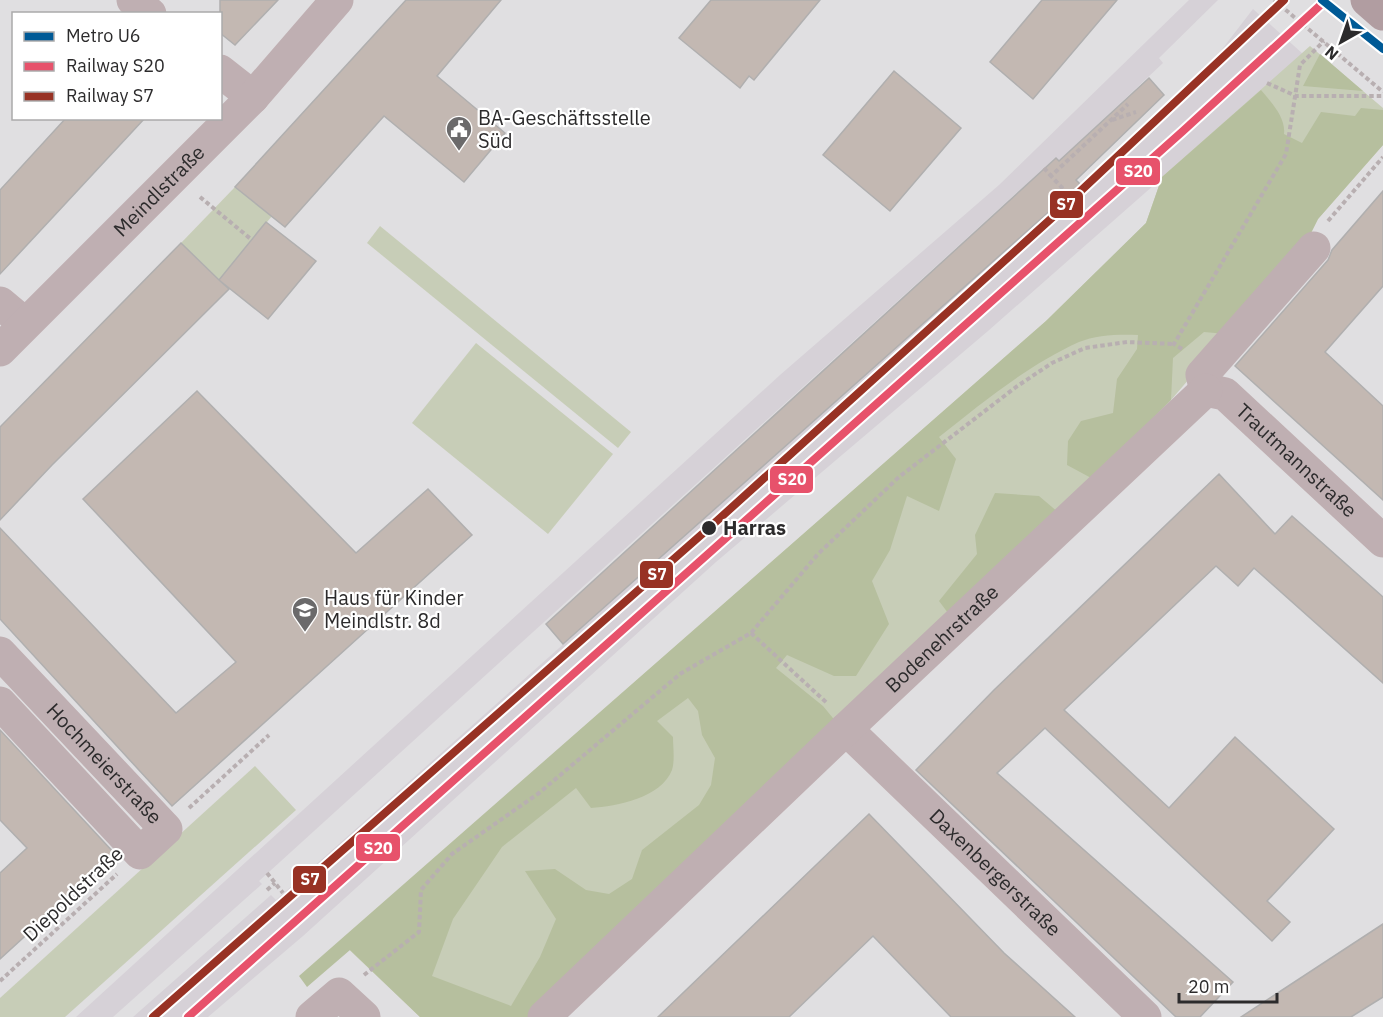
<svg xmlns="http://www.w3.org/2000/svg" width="1383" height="1017" font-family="'IBM Plex Sans',sans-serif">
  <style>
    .built { fill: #d6d1d7 }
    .green { fill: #c7cdb7 }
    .forest { fill: #b6bf9e; fill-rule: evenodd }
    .building { fill: #c3b8b2; stroke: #b0afaf; stroke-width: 1.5 }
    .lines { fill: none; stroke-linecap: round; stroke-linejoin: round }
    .path { stroke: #b8afb1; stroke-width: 4; stroke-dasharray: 4.5 3; stroke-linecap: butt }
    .minor { stroke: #bfafb2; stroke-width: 33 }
    .major { stroke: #b19da1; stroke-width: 33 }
    .rail-1-casing { stroke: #fff; stroke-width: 12 }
    .rail-2-casing { stroke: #fff; stroke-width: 12 }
    .rail-1 { stroke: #e7526b; stroke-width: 8 }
    .rail-2 { stroke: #983224; stroke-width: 8 }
    .metro-1-casing { stroke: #fff; stroke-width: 12 }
    .metro-1 { stroke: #005a96; stroke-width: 8 }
    .stop-dot { fill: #2c2b2c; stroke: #fff; stroke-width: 2 }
    .labels { text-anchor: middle; stroke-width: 4.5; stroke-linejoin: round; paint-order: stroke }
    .poi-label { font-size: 20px; fill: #2c2b2c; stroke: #fff; text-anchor: start }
    .street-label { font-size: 20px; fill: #2c2b2c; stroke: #fff }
    .stop-label { font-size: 20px; font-weight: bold; fill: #2c2b2c; stroke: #fff; text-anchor: start }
    .line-badge { stroke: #fff; stroke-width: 2 }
    .badge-label { font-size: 16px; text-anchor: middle; font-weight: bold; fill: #fff }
  </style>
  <rect width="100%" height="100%" fill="#e0dfe1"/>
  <g class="built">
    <polygon points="1189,0 1218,0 1159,58 1163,63 1059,161 1056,158 1044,168 259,881 262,884 113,1017 76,1017 780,375 999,185"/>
    <polygon points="1253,9 1303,54 988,331 716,562 303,936 208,1017 133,1017 271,895 276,900 1140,131 1216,57"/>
  </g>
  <g class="green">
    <polygon points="1310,46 1383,108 1383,145 1318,219 1306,243 1171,400 1059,513 532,1017 420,1017 340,941 1046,321 1146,223 1162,177"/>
    <polygon points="235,187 272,216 219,280 181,243"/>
    <polygon points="380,226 631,432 618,448 367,243"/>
    <polygon points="476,343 613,454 548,534 412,423"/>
    <polygon points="255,766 296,810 65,1017 0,1017 0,998"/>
  </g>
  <g class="forest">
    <polygon points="1320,54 1363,91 1303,86"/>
    <path d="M1261 90C1272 103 1286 118 1284 134L1302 143 1321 112 1355 116 1361 108 1383 110V145L1318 219 1306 243 1226 334 1204 332 1173 358 1171 400 1093 479 1067 465 1068 441 1081 421 1113 413 1117 379 1137 349 1138 335C1119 334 1096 335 1079 342 1028 365 982 403 939 437L956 459 939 511 907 496 890 550 872 581 889 624 856 676H834L787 655 776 668 823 706 837 723 532 1017H420L350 950 307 987 299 976 1046 321 1146 223 1162 177ZM688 698 698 711 702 735 715 758 711 785 699 805 642 850 632 879 609 894 586 890 555 869 525 871 556 919 540 957 511 1006 432 976 453 919 502 847 576 788 591 808C617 806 661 798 672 770 675 761 673 746 673 737L657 721Z"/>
    <polygon points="995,493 1039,496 1059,513 951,617 939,601 977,554 975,535"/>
  </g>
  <g class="building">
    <polygon points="220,0 278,0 235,45 220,33"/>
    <polygon points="406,0 501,0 437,76 505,133 464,182 384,116 285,227 235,187"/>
    <polygon points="711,0 820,0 754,80 749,76 740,88 679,38"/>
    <polygon points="1042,0 1117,0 1033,99 990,62"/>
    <polygon points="894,71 961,128 890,211 823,155"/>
    <polygon points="1149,78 1164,95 1076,180 1080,184 563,644 546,624 1056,158 1059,161"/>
    <polygon points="66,118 145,118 0,274 0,190"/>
    <polygon points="1383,191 1383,286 1325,352 1383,406 1383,500 1235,366 1328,260 1332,250"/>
    <polygon points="266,222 316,261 268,319 219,280 229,289 52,465 0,520 0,427 181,243 219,280"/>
    <polygon points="197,391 356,553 428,489 472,535 172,806 0,619 0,528 176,713 236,662 83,499"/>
    <polygon points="1219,474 1275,534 1292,516 1383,597 1383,683 1254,568 1238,586 1216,566 1064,710 1169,808 1235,737 1334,829 1267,901 1290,922 1272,941 1045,728 997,773 1233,982 1200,1017 1176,1017 916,770 994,690"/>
    <polygon points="0,730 115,854 0,959 0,873 27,848 0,820"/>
    <polygon points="869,814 1004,953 1075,1017 951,1017 873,936 789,1017 658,1017"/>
    <polygon points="1383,924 1383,997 1351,1017 1241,1017"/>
  </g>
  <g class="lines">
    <g class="path">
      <polyline points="1274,0 1383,92"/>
      <polyline points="1267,83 1296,96 1383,96"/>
      <polyline points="1112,120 1136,112"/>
      <polyline points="1044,168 1051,176"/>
      <polyline points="1068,194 1051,176 1128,104"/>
      <polyline points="200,197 252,240"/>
      <polyline points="1328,221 1383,157"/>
      <polyline points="1182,349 1174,344 1286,154 1300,65 1324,41"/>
      <polyline points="751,633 828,704"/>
      <polyline points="189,808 269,735"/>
      <polyline points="267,873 283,893"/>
      <polyline points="267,890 275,883"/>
      <polyline points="364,975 419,932 421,890 452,854 539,793 680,674 751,633 818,554 899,477 1016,387 1052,363 1085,348 1127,342 1174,344"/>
      <polyline points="0,981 117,874"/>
    </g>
    <g class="minor">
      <polyline points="133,0 150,14"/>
      <polyline points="220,71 253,97"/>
      <polyline points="0,303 25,324"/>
      <path id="s1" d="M0 350 253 97 337 0"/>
      <path id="s2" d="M1206 390 1225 394 1383 541"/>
      <polyline points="1206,390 1202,375 1314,248"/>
      <path id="s3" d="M0 653 166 829 140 853 0 703"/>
      <path id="s4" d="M846 729 1145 1017"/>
      <polyline points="312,1017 339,994 364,1017"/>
      <path id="s5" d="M544 1017 846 729 1206 390"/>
    </g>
    <polyline class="major" points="1367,0 1383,14"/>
    <g class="rail-1-casing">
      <polyline id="rail-1" points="188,1017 1183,131 1326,0"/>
    </g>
    <g class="rail-2-casing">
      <polyline id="rail-2" points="153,1017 709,528 1054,216 1284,0"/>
    </g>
    <use href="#rail-1" class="rail-1"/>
    <use href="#rail-2" class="rail-2"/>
    <g class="metro-1-casing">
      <polyline id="metro-1" points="1322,0 1383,49"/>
    </g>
    <use href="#metro-1" class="metro-1"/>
  </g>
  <defs>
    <g id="civic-pin" transform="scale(1.35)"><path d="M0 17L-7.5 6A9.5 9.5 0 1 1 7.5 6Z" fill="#6b6a6b" stroke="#fff"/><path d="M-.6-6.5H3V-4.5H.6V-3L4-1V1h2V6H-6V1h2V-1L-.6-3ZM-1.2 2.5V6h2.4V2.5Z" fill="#fff"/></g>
    <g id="school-pin" transform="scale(1.35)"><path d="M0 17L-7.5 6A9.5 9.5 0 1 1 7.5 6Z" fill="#6b6a6b" stroke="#fff"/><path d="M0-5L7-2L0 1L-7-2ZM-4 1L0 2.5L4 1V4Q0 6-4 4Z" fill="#fff"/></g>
  </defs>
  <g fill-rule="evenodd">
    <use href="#civic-pin" x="459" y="129"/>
    <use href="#school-pin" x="305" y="610"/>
  </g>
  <circle class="stop-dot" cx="709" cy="528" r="8"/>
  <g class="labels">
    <g class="poi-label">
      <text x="478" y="125">BA-Geschäftsstelle<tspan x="478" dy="23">Süd</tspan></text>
      <text x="324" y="605">Haus für Kinder<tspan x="324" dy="23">Meindlstr. 8d</tspan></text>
    </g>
    <g class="street-label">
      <text dy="7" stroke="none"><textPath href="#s1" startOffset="225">Meindlstraße</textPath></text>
      <text dy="7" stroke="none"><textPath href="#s2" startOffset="117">Trautmannstraße</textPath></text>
      <text dy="7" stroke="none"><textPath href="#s5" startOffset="549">Bodenehrstraße</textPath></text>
      <text dy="7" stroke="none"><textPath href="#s3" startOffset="152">Hochmeierstraße</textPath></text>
      <text dy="7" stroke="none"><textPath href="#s4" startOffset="207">Daxenbergerstraße</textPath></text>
      <text transform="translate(73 894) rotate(-43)" y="7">Diepoldstraße</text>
    </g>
    <g class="stop-label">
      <text x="723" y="535">Harras</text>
    </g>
  </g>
  <g class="line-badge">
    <rect x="1115" y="157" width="46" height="29" rx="6" fill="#e7526b"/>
    <rect x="1049" y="190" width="35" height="29" rx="6" fill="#983224"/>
    <rect x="769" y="465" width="45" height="29" rx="6" fill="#e7526b"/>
    <rect x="639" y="560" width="35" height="29" rx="6" fill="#983224"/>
    <rect x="355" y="833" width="46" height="29" rx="6" fill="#e7526b"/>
    <rect x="292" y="865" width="35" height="29" rx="6" fill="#983224"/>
  </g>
  <g class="badge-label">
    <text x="1138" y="177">S20</text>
    <text x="1066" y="210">S7</text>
    <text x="792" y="485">S20</text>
    <text x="657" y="580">S7</text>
    <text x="378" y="854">S20</text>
    <text x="310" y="885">S7</text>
  </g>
  <rect x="12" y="12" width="210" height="108" fill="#ffffff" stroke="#abaaab" stroke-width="1.5"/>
  <rect x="24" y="32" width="30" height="9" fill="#005a96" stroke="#abaaab" stroke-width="1.5"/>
  <text x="66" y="42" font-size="18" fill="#2c2b2c">Metro U6</text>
  <rect x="24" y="62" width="30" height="9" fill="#e7526b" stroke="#abaaab" stroke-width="1.5"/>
  <text x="66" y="72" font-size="18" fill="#2c2b2c">Railway S20</text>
  <rect x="24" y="92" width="30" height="9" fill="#983224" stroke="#abaaab" stroke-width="1.5"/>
  <text x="66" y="102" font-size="18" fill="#2c2b2c">Railway S7</text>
  <g transform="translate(1341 42) rotate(220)" stroke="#ffffff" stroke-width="4.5" paint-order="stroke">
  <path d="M0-4.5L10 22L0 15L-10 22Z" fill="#2c2b2c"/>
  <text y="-9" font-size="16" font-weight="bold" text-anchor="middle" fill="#2c2b2c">N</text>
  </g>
  <path d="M1179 993v9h98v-9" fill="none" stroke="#2c2b2c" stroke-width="3"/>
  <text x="1188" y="993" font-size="18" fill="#2c2b2c" stroke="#ffffff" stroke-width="4.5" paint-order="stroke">20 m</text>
</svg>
